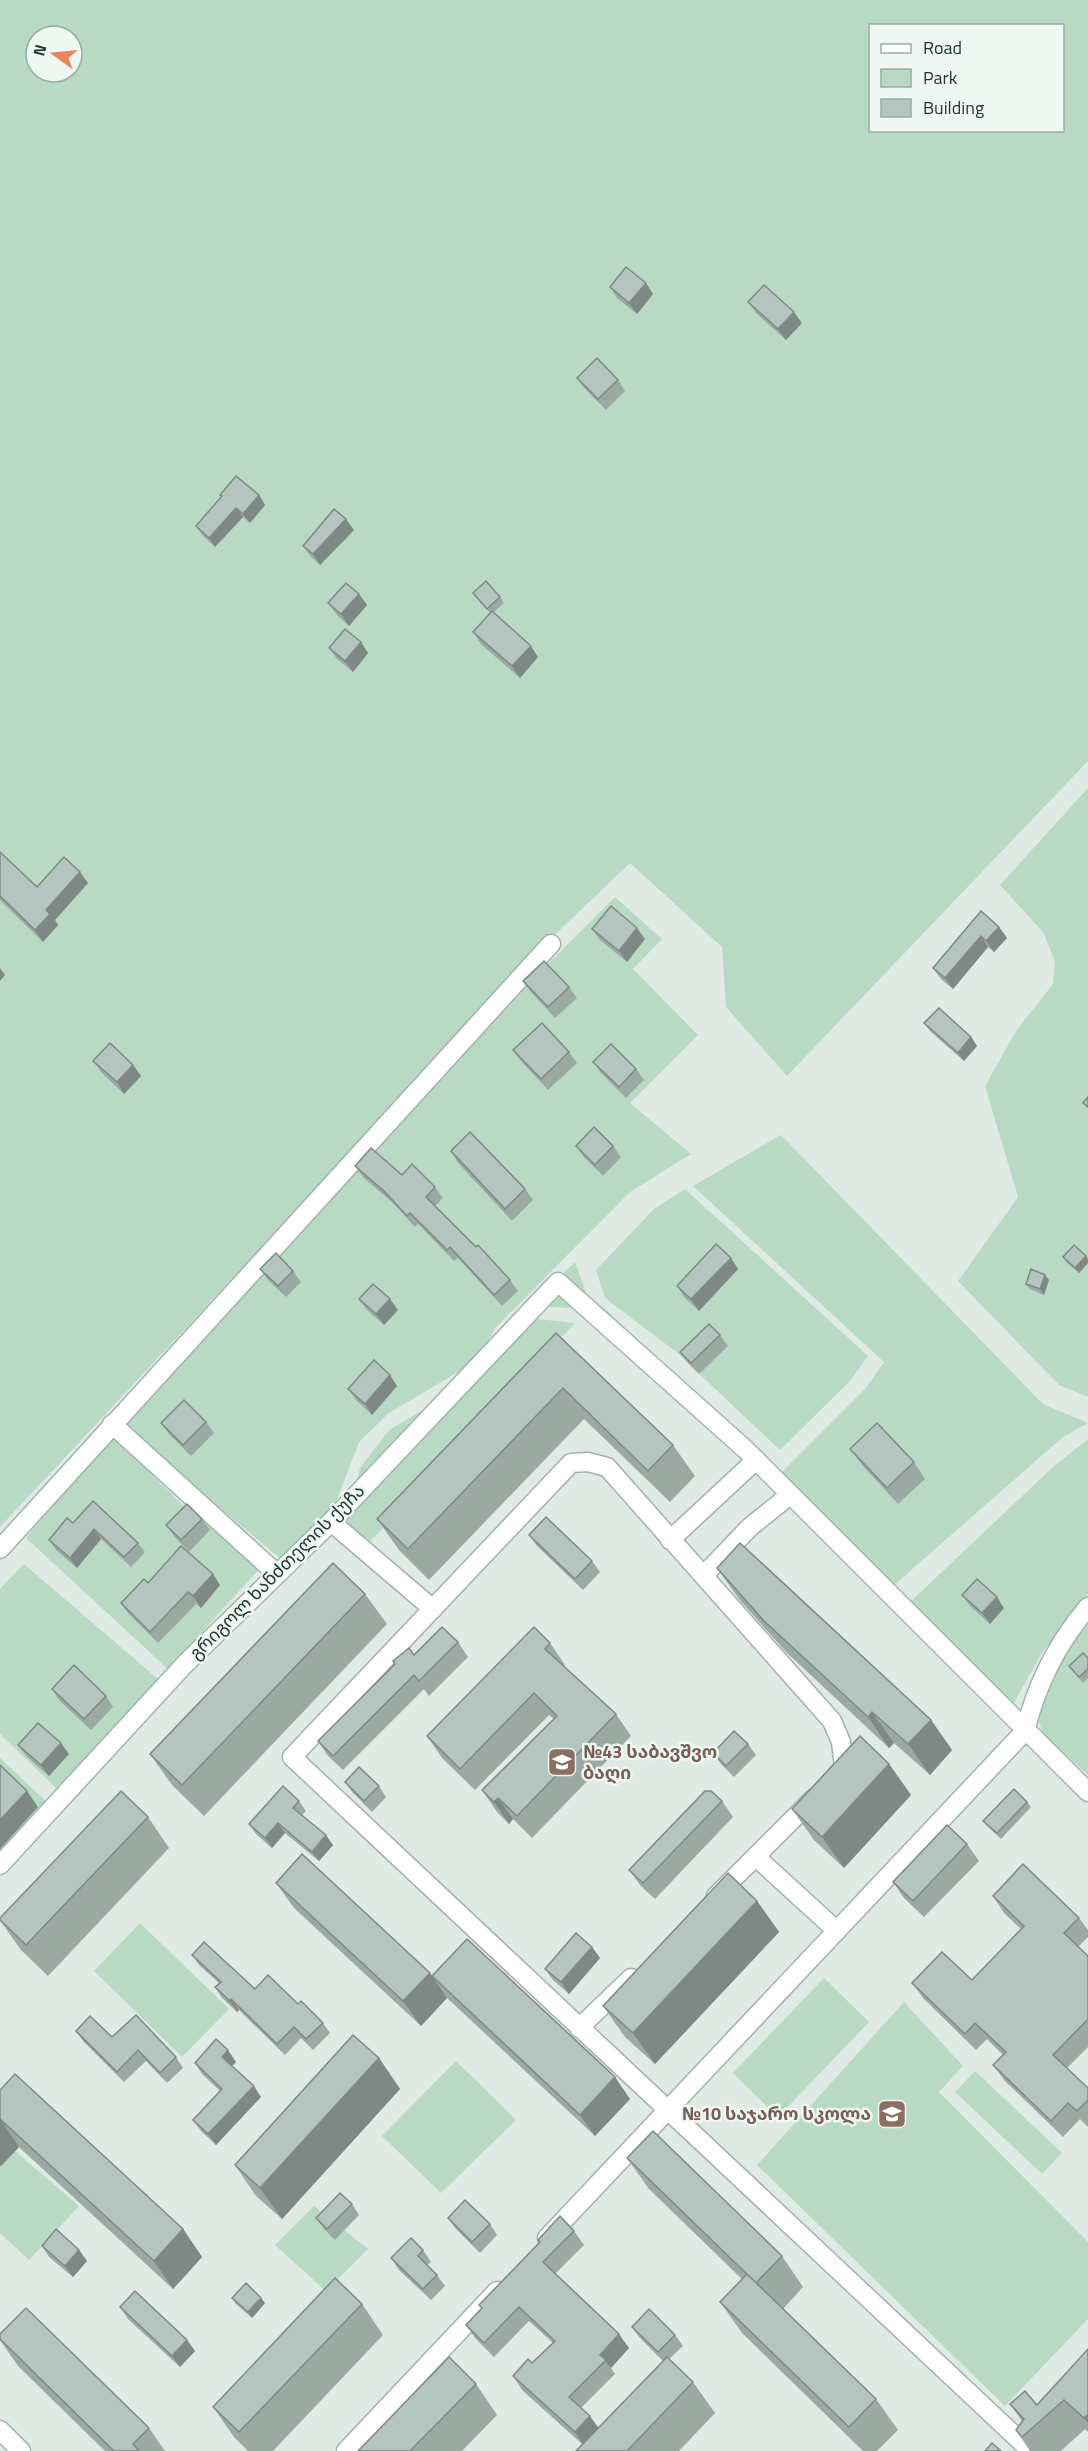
<svg xmlns="http://www.w3.org/2000/svg" width="1088" height="2451" font-family="'Titillium Web','Noto Sans Georgian',sans-serif">
  <style>
    .green { fill: #b8dac3; fill-rule: evenodd }
    .lines { fill: none; stroke-linecap: round; stroke-linejoin: round }
    .street-casing { stroke: #a2b1ac; stroke-width: 21 }
    .secondary-casing { stroke: #9fb5ae; stroke-width: 21 }
    .street { stroke: #fff; stroke-width: 18 }
    .secondary { stroke: #fff; stroke-width: 18 }
    .wall { fill: #9ba9a3 }
    .shaded-wall { fill: #7e8985 }
    .building { fill: #b4c4be; stroke: #7e8985; stroke-width: 1.5 }
    .labels { text-anchor: middle; stroke-width: 5; stroke-linejoin: round; paint-order: stroke }
    .street-label { font-size: 18px; fill: #213933; stroke: #eff7f3 }
    .education-label { font-size: 18px; font-weight: bold; fill: #785e54; stroke: #eff7f3; text-anchor: start }
  </style>
  <rect width="100%" height="100%" fill="#dfeae5"/>
  <g class="green">
    <path d="M0 0H1088V761L787 1076 726 1007 722 947 630 863 544 945 0 1527ZM870 26H1062V130H870ZM36 36H72V72H36Z"/>
    <polygon points="1088,788 1088,1397 1059,1385 958,1281 1018,1197 985,1086 1016,1031 1053,984 1055,961 1043,932 1000,885"/>
    <polygon points="615,897 662,939 633,969 698,1035 630,1103 691,1154 630,1192 496,1327 475,1362 389,1413 359,1442 334,1507 280,1558 216,1505 114,1434 540,972"/>
    <polygon points="781,1135 1043,1404 1088,1423 1063,1437 893,1586 782,1472 865,1389 884,1362 693,1186"/>
    <polygon points="685,1189 868,1356 850,1381 780,1450 675,1351 605,1298 596,1270 654,1209"/>
    <polygon points="575,1262 586,1293 616,1319 569,1308 530,1306"/>
    <polygon points="528,1318 575,1323 370,1542 347,1522 360,1468 389,1430 475,1379"/>
    <polygon points="110,1434 190,1512 262,1566 168,1669 26,1538"/>
    <polygon points="1088,1439 1088,1594 1041,1654 1013,1705 909,1603 1052,1468"/>
    <polygon points="24,1564 159,1680 57,1789 0,1734 0,1589"/>
    <polygon points="1088,1623 1088,1775 1043,1734 1035,1710 1077,1636"/>
    <polygon points="0,1758 47,1802 0,1852"/>
    <polygon points="140,1923 229,2009 182,2057 94,1971"/>
    <polygon points="824,1978 869,2022 778,2117 733,2073"/>
    <polygon points="904,2002 963,2066 939,2092 1088,2242 1088,2319 1005,2406 757,2165"/>
    <polygon points="456,2061 516,2120 441,2193 382,2136"/>
    <polygon points="975,2071 1062,2153 1042,2174 955,2092"/>
    <polygon points="0,2138 79,2206 29,2260 0,2233"/>
    <polygon points="314,2206 368,2249 326,2291 275,2245"/>
  </g>
  <g class="lines">
    <g class="street-casing">
      <g id="street">
        <polyline points="112,1424 277,1574"/>
        <polyline points="331,1522 433,1609"/>
        <polyline points="670,1540 756,1460"/>
        <polyline points="0,1549 551,944"/>
        <polyline points="704,1575 750,1527 790,1495"/>
        <polyline points="837,1775 844,1767 841,1742 832,1721 607,1467 588,1462 571,1463 292,1757 1031,2451"/>
        <polyline points="756,1857 837,1931"/>
        <polyline points="716,1896 813,1799"/>
        <polyline points="579,2028 631,1978"/>
        <path d="M547 2238 1025 1731C1037 1684 1056 1645 1088 1607"/>
        <polyline points="346,2451 497,2291"/>
      </g>
    </g>
    <g class="secondary-casing">
      <g id="secondary">
        <polyline points="0,1865 185,1664 331,1522 558,1282 745,1449 1088,1792"/>
        <polyline points="0,2430 21,2451"/>
      </g>
    </g>
    <use href="#street" class="street"/>
    <use href="#secondary" class="secondary"/>
  </g>
  <g class="wall">
    <polygon points="610,287 653,294 637,314 617,298"/>
    <polygon points="748,302 802,323 786,340 756,313"/>
    <polygon points="577,378 618,380 625,391 606,410 585,389"/>
    <polygon points="220,495 259,495 265,505 250,523 243,517 215,547 202,535 196,526 222,497"/>
    <polygon points="354,530 320,565 311,557 303,546"/>
    <polygon points="473,593 500,597 504,603 493,613 538,657 520,678 481,644 473,632 490,613"/>
    <polygon points="359,594 367,605 349,626 336,614 328,603"/>
    <polygon points="329,648 368,653 353,672 337,659"/>
    <polygon points="0,852 37,887 88,883 55,920 58,925 43,942 0,900"/>
    <polygon points="999,927 1007,938 994,952 988,947 953,989 941,979 933,968"/>
    <polygon points="592,929 645,939 627,962 600,940"/>
    <polygon points="523,981 569,987 577,998 555,1018 531,992"/>
    <polygon points="924,1023 971,1037 977,1046 964,1061 930,1031"/>
    <polygon points="513,1050 569,1052 577,1063 548,1090 521,1061"/>
    <polygon points="93,1061 133,1065 141,1076 124,1094 101,1072"/>
    <polygon points="593,1062 636,1069 644,1080 626,1098 601,1073"/>
    <polygon points="576,1146 613,1146 621,1157 603,1176 584,1157"/>
    <polygon points="451,1151 525,1189 533,1200 512,1221 458,1163"/>
    <polygon points="355,1166 402,1175 435,1187 443,1198 435,1206 510,1280 518,1291 502,1306 458,1258 454,1261 418,1224 415,1227 393,1203 363,1177"/>
    <polygon points="1063,1257 1088,1259 1079,1273 1067,1263"/>
    <polygon points="731,1258 738,1269 699,1311 684,1297 677,1286"/>
    <polygon points="260,1269 293,1271 301,1282 286,1297 268,1280"/>
    <polygon points="1049,1280 1044,1295 1030,1289 1026,1284"/>
    <polygon points="359,1299 390,1299 398,1310 384,1325 367,1310"/>
    <polygon points="556,1333 673,1445 695,1476 670,1502 584,1419 429,1580 399,1550 377,1519"/>
    <polygon points="720,1335 728,1346 699,1374 688,1363 680,1352"/>
    <polygon points="397,1386 372,1415 356,1400 348,1389"/>
    <polygon points="206,1422 214,1433 191,1456 169,1434 161,1423"/>
    <polygon points="850,1449 914,1462 925,1479 898,1504 862,1465"/>
    <polygon points="202,1519 210,1530 189,1552 174,1536 166,1525"/>
    <polygon points="73,1523 138,1543 145,1552 131,1567 101,1539 77,1568 56,1550 49,1540"/>
    <polygon points="529,1535 592,1561 600,1572 583,1590 537,1546"/>
    <polygon points="717,1568 931,1720 952,1750 930,1775 894,1743 889,1748 786,1652 739,1599"/>
    <polygon points="148,1583 220,1585 201,1608 196,1604 158,1643 129,1614 121,1603"/>
    <polygon points="365,1594 387,1624 204,1816 172,1785 150,1754"/>
    <polygon points="962,1595 1004,1608 990,1624 970,1606"/>
    <polygon points="458,1642 468,1657 429,1696 424,1689 343,1770 328,1756 318,1741 414,1655"/>
    <polygon points="550,1643 565,1665 564,1666 616,1714 631,1736 532,1838 513,1819 509,1824 497,1812 482,1790 554,1719 549,1715 475,1790 442,1758 427,1736"/>
    <polygon points="1088,1658 1088,1678 1083,1683 1069,1666"/>
    <polygon points="52,1689 106,1696 113,1707 91,1730 59,1700"/>
    <polygon points="748,1744 756,1755 734,1777 721,1764 713,1753"/>
    <polygon points="18,1745 69,1754 49,1776 26,1756"/>
    <polygon points="889,1764 911,1795 844,1868 814,1840 792,1809"/>
    <polygon points="345,1782 379,1786 386,1797 372,1812 353,1793"/>
    <polygon points="299,1801 306,1811 302,1815 333,1845 319,1861 285,1833 272,1848 256,1834 249,1824"/>
    <polygon points="722,1801 733,1817 655,1899 641,1886 629,1870"/>
    <polygon points="1027,1802 1031,1807 1001,1839 987,1826 983,1821"/>
    <polygon points="148,1817 169,1848 48,1976 21,1950 0,1920"/>
    <polygon points="967,1844 979,1861 924,1917 904,1898 893,1882"/>
    <polygon points="276,1883 432,1976 630,2099 595,2136 447,1998 421,2026 294,1908"/>
    <polygon points="993,1896 1079,1918 1088,1930 1088,1937 1078,1947 1088,1956 1088,2047 1067,2068 1088,2088 1088,2127 1080,2119 1063,2137 1005,2081 993,2065 1003,2055 987,2039 976,2050 924,1999 912,1983 972,1980 1021,1929 1004,1913"/>
    <polygon points="757,1901 779,1932 655,2064 625,2037 603,2006"/>
    <polygon points="592,1947 600,1958 569,1994 553,1980 545,1969"/>
    <polygon points="192,1955 255,1989 323,2023 330,2033 313,2050 301,2038 285,2055 239,2010 237,2012 222,1998 215,1987 219,1983 199,1965"/>
    <polygon points="76,2031 112,2037 176,2057 183,2068 167,2083 146,2061 124,2082 83,2041"/>
    <polygon points="379,2058 400,2089 282,2219 256,2196 235,2165"/>
    <polygon points="236,2062 232,2066 261,2097 216,2145 201,2131 193,2120 220,2091 202,2074 195,2063"/>
    <polygon points="0,2090 183,2229 202,2257 173,2289 19,2147 1,2166 0,2165"/>
    <polygon points="627,2158 782,2256 803,2287 783,2309 876,2399 898,2430 877,2451 863,2451 742,2333 720,2302 742,2279 649,2189"/>
    <polygon points="352,2204 359,2215 335,2240 324,2229 316,2218"/>
    <polygon points="448,2218 490,2224 497,2235 480,2253 456,2229"/>
    <polygon points="574,2231 584,2245 555,2274 629,2348 611,2368 615,2374 581,2408 598,2428 663,2361 640,2338 632,2327 675,2335 683,2346 669,2359 693,2382 715,2413 679,2451 576,2451 582,2444 522,2390 513,2376 532,2363 553,2343 529,2321 494,2357 476,2339 466,2325 482,2309 479,2305"/>
    <polygon points="42,2246 79,2250 87,2261 73,2277 49,2257"/>
    <polygon points="423,2250 431,2262 427,2265 437,2275 445,2286 431,2300 399,2270 391,2258"/>
    <polygon points="232,2298 261,2298 265,2303 252,2318 236,2304"/>
    <polygon points="362,2304 383,2335 273,2451 248,2451 234,2437 213,2407"/>
    <polygon points="120,2307 187,2340 195,2351 180,2367 128,2319"/>
    <polygon points="0,2334 149,2428 165,2451 105,2451 18,2366 0,2340"/>
    <polygon points="1088,2349 1088,2432 1085,2429 1061,2451 1030,2451 1016,2430 1022,2421 1010,2404 1037,2405"/>
    <polygon points="476,2384 497,2415 462,2451 358,2451"/>
  </g>
  <g class="shaded-wall">
    <polygon points="646,283 653,294 637,314 629,303"/>
    <polygon points="794,312 802,323 786,340 778,329"/>
    <polygon points="259,495 265,505 250,523 243,514"/>
    <polygon points="236,508 243,517 215,547 209,538"/>
    <polygon points="346,519 354,530 320,565 313,554"/>
    <polygon points="359,594 367,605 349,626 341,614"/>
    <polygon points="361,642 368,653 353,672 345,661"/>
    <polygon points="531,646 538,657 520,678 512,666"/>
    <polygon points="80,872 88,883 55,920 58,925 43,942 35,930 46,910"/>
    <polygon points="999,927 1007,938 994,952 986,941"/>
    <polygon points="637,928 645,939 627,962 619,951"/>
    <polygon points="981,936 988,947 953,989 945,978"/>
    <polygon points="0,968 5,975 0,981"/>
    <polygon points="971,1037 977,1046 964,1061 958,1053"/>
    <polygon points="133,1065 141,1076 124,1094 117,1082"/>
    <polygon points="1086,1256 1088,1259 1088,1263 1079,1273 1075,1268"/>
    <polygon points="731,1258 738,1269 699,1311 691,1299"/>
    <polygon points="1045,1275 1049,1280 1044,1295 1040,1289"/>
    <polygon points="390,1299 398,1310 384,1325 376,1314"/>
    <polygon points="390,1375 397,1386 372,1415 365,1404"/>
    <polygon points="94,1529 101,1539 77,1568 70,1558"/>
    <polygon points="213,1574 220,1585 201,1608 193,1596"/>
    <polygon points="997,1597 1004,1608 990,1624 982,1613"/>
    <polygon points="872,1712 894,1743 889,1748 868,1717"/>
    <polygon points="931,1720 952,1750 930,1775 908,1744"/>
    <polygon points="61,1743 69,1754 49,1776 41,1765"/>
    <polygon points="889,1764 911,1795 844,1868 822,1837"/>
    <polygon points="27,1791 38,1807 0,1849 0,1820"/>
    <polygon points="498,1798 513,1819 509,1824 494,1802"/>
    <polygon points="278,1823 285,1833 272,1848 265,1838"/>
    <polygon points="326,1835 333,1845 319,1861 312,1852"/>
    <polygon points="757,1901 779,1932 655,2064 633,2033"/>
    <polygon points="592,1947 600,1958 569,1994 561,1982"/>
    <polygon points="430,1973 447,1998 421,2026 403,2001"/>
    <polygon points="231,1999 239,2010 237,2012 230,2001"/>
    <polygon points="228,2050 236,2062 230,2068 222,2057"/>
    <polygon points="379,2058 400,2089 282,2219 260,2188"/>
    <polygon points="615,2077 630,2099 595,2136 580,2115"/>
    <polygon points="254,2086 261,2097 216,2145 208,2134"/>
    <polygon points="0,2119 19,2147 1,2166 0,2165"/>
    <polygon points="183,2229 202,2257 173,2289 154,2261"/>
    <polygon points="79,2250 87,2261 73,2277 65,2266"/>
    <polygon points="261,2298 265,2303 252,2318 248,2312"/>
    <polygon points="619,2334 629,2348 611,2368 600,2355"/>
    <polygon points="187,2340 195,2351 180,2367 172,2356"/>
    <polygon points="1088,2414 1088,2423 1084,2418"/>
    <polygon points="590,2416 600,2430 584,2446 575,2432"/>
  </g>
  <g class="building">
    <polygon points="626,267 646,283 629,303 610,287"/>
    <polygon points="764,285 794,312 778,329 748,302"/>
    <polygon points="597,358 618,380 598,399 577,378"/>
    <polygon points="236,476 259,495 243,514 236,508 209,538 196,526 222,496 220,495"/>
    <polygon points="334,509 346,519 313,554 303,546"/>
    <polygon points="486,581 500,597 487,609 473,593"/>
    <polygon points="346,583 359,594 341,614 328,603"/>
    <polygon points="492,611 531,646 512,666 473,632"/>
    <polygon points="345,629 361,642 345,661 329,648"/>
    <polygon points="0,852 37,887 64,857 80,872 46,910 50,914 35,930 0,896"/>
    <polygon points="611,906 637,928 619,951 592,929"/>
    <polygon points="981,911 999,927 986,941 981,936 945,978 933,968"/>
    <polygon points="544,961 569,987 548,1007 523,981"/>
    <polygon points="939,1008 971,1037 958,1053 924,1023"/>
    <polygon points="542,1023 569,1052 541,1079 513,1050"/>
    <polygon points="110,1043 133,1065 117,1082 93,1061"/>
    <polygon points="611,1044 636,1069 619,1087 593,1062"/>
    <polygon points="1088,1097 1088,1107 1083,1103"/>
    <polygon points="594,1127 613,1146 595,1165 576,1146"/>
    <polygon points="470,1132 525,1189 505,1209 451,1151"/>
    <polygon points="371,1148 402,1175 412,1164 435,1187 426,1197 476,1247 478,1245 510,1280 494,1295 450,1247 447,1250 410,1213 407,1216 385,1192 355,1166"/>
    <polygon points="716,1244 731,1258 691,1299 677,1286"/>
    <polygon points="1074,1245 1086,1256 1075,1268 1063,1257"/>
    <polygon points="276,1253 293,1271 278,1286 260,1269"/>
    <polygon points="1031,1269 1045,1275 1040,1289 1026,1284"/>
    <polygon points="373,1284 390,1299 376,1314 359,1299"/>
    <polygon points="709,1324 720,1335 691,1363 680,1352"/>
    <polygon points="556,1333 673,1445 648,1471 563,1388 408,1549 377,1519"/>
    <polygon points="374,1360 390,1375 365,1404 348,1389"/>
    <polygon points="184,1400 206,1422 183,1445 161,1423"/>
    <polygon points="877,1423 914,1462 887,1488 850,1449"/>
    <polygon points="93,1501 138,1543 124,1557 94,1529 70,1558 49,1540 67,1518 73,1523"/>
    <polygon points="187,1504 202,1519 181,1540 166,1525"/>
    <polygon points="546,1517 592,1561 575,1579 529,1535"/>
    <polygon points="740,1543 931,1720 908,1744 872,1712 868,1717 764,1621 717,1568"/>
    <polygon points="181,1546 213,1574 193,1596 188,1592 150,1632 121,1603 144,1579 148,1583"/>
    <polygon points="333,1563 365,1594 182,1785 150,1754"/>
    <polygon points="977,1579 997,1597 982,1613 962,1595"/>
    <polygon points="442,1627 458,1642 419,1681 414,1675 333,1756 318,1741 395,1664 393,1661 409,1648 414,1655"/>
    <polygon points="534,1627 550,1643 545,1649 616,1714 517,1816 498,1798 494,1802 482,1790 557,1716 534,1693 460,1769 427,1736"/>
    <polygon points="1083,1653 1088,1658 1088,1669 1079,1677 1069,1666"/>
    <polygon points="74,1665 106,1696 84,1719 52,1689"/>
    <polygon points="38,1723 61,1743 41,1765 18,1745"/>
    <polygon points="734,1731 748,1744 726,1766 713,1753"/>
    <polygon points="860,1736 889,1764 822,1837 792,1809"/>
    <polygon points="0,1765 27,1791 0,1820"/>
    <polygon points="359,1767 379,1786 364,1801 345,1782"/>
    <polygon points="283,1786 299,1801 293,1808 326,1835 312,1852 278,1823 265,1838 249,1824"/>
    <polygon points="1014,1789 1027,1802 997,1833 983,1821"/>
    <polygon points="121,1791 148,1817 26,1945 0,1920 0,1918"/>
    <polygon points="705,1791 711,1791 722,1801 643,1883 629,1870"/>
    <polygon points="947,1825 967,1844 913,1901 893,1882"/>
    <polygon points="302,1854 430,1973 403,2001 276,1883"/>
    <polygon points="1023,1864 1079,1918 1064,1933 1088,1956 1088,2019 1053,2055 1088,2088 1088,2100 1077,2111 1068,2103 1051,2121 993,2065 1006,2052 975,2023 965,2034 912,1983 942,1952 972,1980 1024,1926 993,1896"/>
    <polygon points="728,1873 757,1901 633,2033 603,2006"/>
    <polygon points="576,1933 592,1947 561,1982 545,1969"/>
    <polygon points="467,1939 615,2077 580,2115 432,1976"/>
    <polygon points="204,1942 255,1989 268,1975 298,2004 301,2001 323,2023 306,2039 294,2027 277,2044 231,1999 230,2001 215,1987 221,1982 192,1955"/>
    <polygon points="136,2015 176,2057 160,2073 138,2050 117,2072 76,2031 90,2016 112,2037"/>
    <polygon points="353,2035 379,2058 260,2188 235,2165"/>
    <polygon points="216,2039 228,2050 222,2057 254,2086 208,2134 193,2120 222,2089 195,2063"/>
    <polygon points="15,2074 183,2229 154,2261 0,2119 0,2090"/>
    <polygon points="653,2131 782,2256 756,2283 627,2158"/>
    <polygon points="340,2193 352,2204 327,2229 316,2218"/>
    <polygon points="465,2200 490,2224 472,2242 448,2218"/>
    <polygon points="560,2216 574,2231 543,2262 619,2334 600,2355 606,2360 569,2397 590,2416 575,2432 513,2376 528,2359 532,2363 555,2341 519,2307 484,2343 466,2325 482,2308 479,2305 540,2242 538,2240"/>
    <polygon points="56,2229 79,2250 65,2266 42,2246"/>
    <polygon points="411,2238 423,2250 418,2256 437,2275 423,2289 391,2258"/>
    <polygon points="747,2274 876,2399 849,2427 720,2302"/>
    <polygon points="335,2278 362,2304 239,2432 213,2407"/>
    <polygon points="246,2283 261,2298 248,2312 232,2298"/>
    <polygon points="135,2291 187,2340 172,2356 120,2307"/>
    <polygon points="26,2308 149,2428 133,2444 139,2451 114,2451 0,2339 0,2334"/>
    <polygon points="649,2309 675,2335 658,2352 632,2327"/>
    <polygon points="1088,2349 1088,2414 1084,2418 1064,2400 1022,2437 1016,2430 1024,2419 1010,2404 1025,2391 1037,2405"/>
    <polygon points="449,2357 476,2384 410,2451 358,2451"/>
    <polygon points="667,2357 693,2382 627,2451 576,2451"/>
    <polygon points="992,2443 1001,2451 985,2451"/>
  </g>
  <defs>
    <g id="school-square" transform="scale(1.5)"><rect x="-9" y="-9" width="18" height="18" rx="4" fill="#8d6e63" stroke="#eff7f3"/><path d="M0-5L7-2L0 1L-7-2ZM-4 1L0 2.5L4 1V4Q0 6-4 4Z" fill="#fff"/></g>
  </defs>
  <g fill-rule="evenodd">
    <use href="#school-square" x="562" y="1762"/>
    <use href="#school-square" x="892" y="2114"/>
  </g>
  <g class="labels">
    <g class="street-label">
      <text transform="translate(277 1572) rotate(-45)" y="6">გრიგოლ ხანძთელის ქუჩა</text>
    </g>
    <g class="education-label">
      <text x="583" y="1758">№43 საბავშვო<tspan x="583" dy="21">ბაღი</tspan></text>
      <text x="871" y="2120" text-anchor="end">№10 საჯარო სკოლა</text>
    </g>
  </g>
  <rect x="869" y="24" width="195" height="108" fill="#eff7f3" stroke="#9daba6" stroke-width="1.5"/>
  <rect x="881" y="44" width="30" height="9" fill="#ffffff" stroke="#9daba6" stroke-width="1.5"/>
  <text x="923" y="54" font-size="18" fill="#213933">Road</text>
  <rect x="881" y="69" width="30" height="18" fill="#b8dac3" stroke="#9daba6" stroke-width="1.5"/>
  <text x="923" y="84" font-size="18" fill="#213933">Park</text>
  <rect x="881" y="99" width="30" height="18" fill="#b4c4be" stroke="#9daba6" stroke-width="1.5"/>
  <text x="923" y="114" font-size="18" fill="#213933">Building</text>
  <g transform="translate(54 54) rotate(285)"><circle r="28" fill="#eff7f3" stroke="#9daba6" stroke-width="1.5"/>
  <path d="M0-4.5L10 22L0 15L-10 22Z" fill="#ec845a"/>
  <text y="-9" font-size="16" font-weight="bold" text-anchor="middle" fill="#213933">N</text>
  </g>
</svg>
